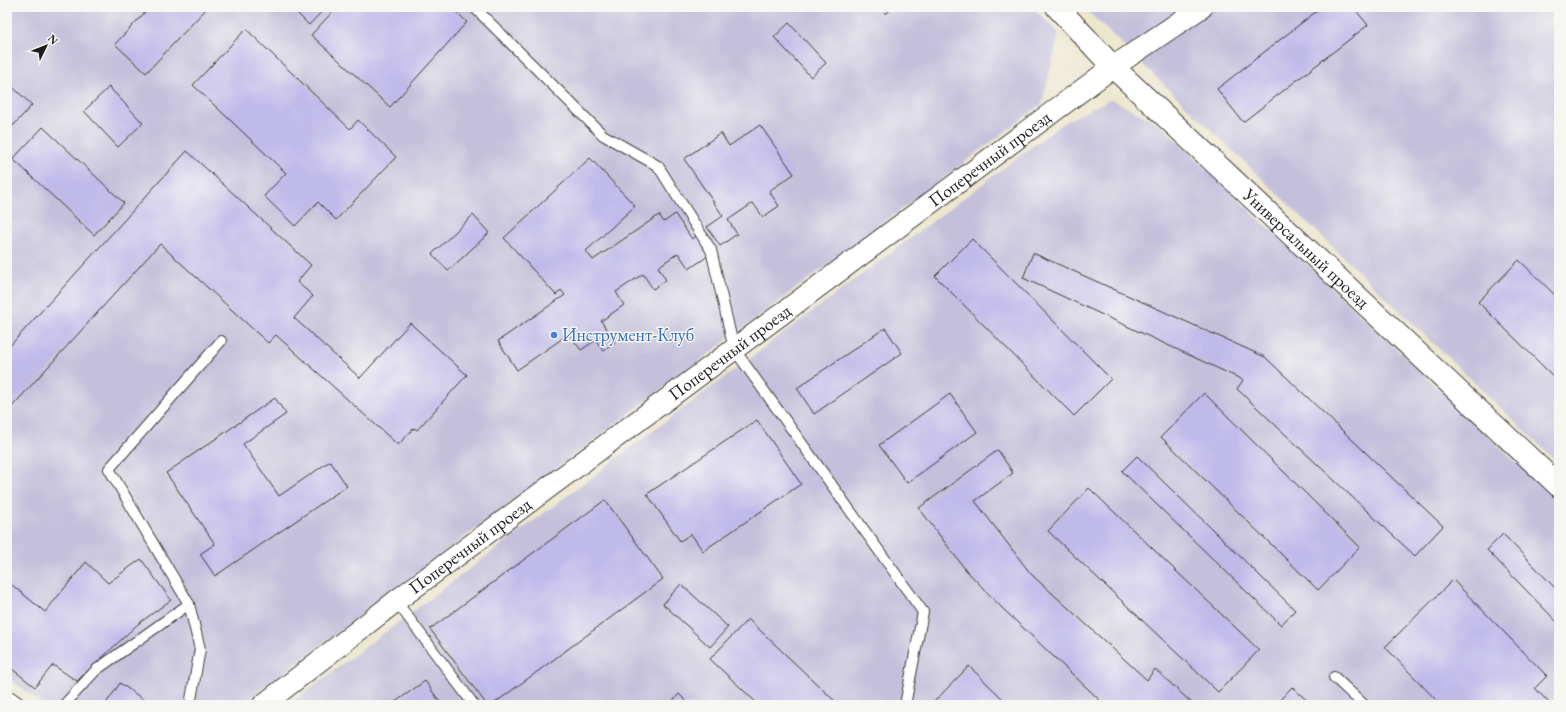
<svg xmlns="http://www.w3.org/2000/svg" width="1566" height="712" font-family="'EB Garamond',serif">
  <style>
    .industrial { fill: #c4c0db }
    .building { fill: #c0bae9 }
    .lines { fill: none; stroke-linecap: round; stroke-linejoin: round }
    .service-casing { stroke: #3b3a37; stroke-width: 12 }
    .minor-casing { stroke: #3b3a37; stroke-width: 23 }
    .tertiary-casing { stroke: #3b3a37; stroke-width: 24 }
    .service { stroke: #fff; stroke-width: 10 }
    .minor { stroke: #fff; stroke-width: 21 }
    .tertiary { stroke: #fff; stroke-width: 22 }
    .shop-dot { fill: #3f7fe0; stroke: #f6f6f2; stroke-width: 1.5 }
    .labels { text-anchor: middle; stroke-width: 3; stroke-linejoin: round; paint-order: stroke }
    .street-label { font-size: 18px; fill: #1c1c1c; stroke: #f6f6f2 }
    .shop-label { font-size: 18px; fill: #366cbe; stroke: #f6f6f2; text-anchor: start }
  </style>
  <rect width="100%" height="100%" fill="#f6f6f2"/>
  <filter id="ink" filterUnits="userSpaceOnUse"><feTurbulence type="fractalNoise" baseFrequency=".025" numOctaves="2"/><feDisplacementMap in="SourceGraphic" scale="8" xChannelSelector="R" yChannelSelector="G"/><feConvolveMatrix kernelMatrix="1 2 1 2 8 2 1 2 1" color-interpolation-filters="sRGB"/></filter>
  <filter id="wash" filterUnits="userSpaceOnUse"><feTurbulence type="fractalNoise" baseFrequency=".012" numOctaves="4" result="noise"/><feDisplacementMap in="SourceGraphic" scale="16" xChannelSelector="R" yChannelSelector="G"/><feGaussianBlur stdDeviation="0.9" result="paint"/><feColorMatrix in="noise" values="0 0 0 0 0 0 0 0 0 0 0 0 0 0 0 0 0 1.4 0 .05"/><feComposite in="paint" operator="in"/></filter>
  <g filter="url(#wash)">
    <rect width="100%" height="100%" fill="#ede6cd"/>
    <g class="industrial">
      <polygon points="7,7 1032,7 1059,33 1042,104 241,705 44,705 7,677"/>
      <polygon points="1083,7 1559,7 1559,464"/>
      <polygon points="1111,99 1159,124 1559,503 1559,705 288,705 1065,122"/>
    </g>
    <g id="blocks">
      <g class="building">
        <polygon points="150,7 208,7 146,73 115,44"/>
        <polygon points="291,7 326,7 309,25"/>
        <polygon points="337,7 451,7 467,22 390,107 311,35"/>
        <polygon points="879,7 893,7 886,14"/>
        <polygon points="1322,7 1353,7 1368,25 1243,122 1217,89"/>
        <polygon points="789,23 826,63 811,77 774,37"/>
        <polygon points="246,29 350,129 358,120 396,157 336,220 318,202 295,226 264,196 286,173 193,85"/>
        <polygon points="7,82 32,105 13,126 7,120"/>
        <polygon points="109,87 143,123 118,147 84,111"/>
        <polygon points="760,125 794,174 769,191 779,206 763,217 753,203 728,220 737,234 720,246 707,227 723,216 684,159 721,133 729,146"/>
        <polygon points="43,127 124,203 94,235 13,159"/>
        <polygon points="187,151 311,265 297,282 313,296 294,318 360,378 410,323 467,375 417,430 414,428 398,445 276,335 268,343 160,244 7,412 7,349"/>
        <polygon points="590,158 635,206 586,251 593,260 659,215 664,222 675,214 692,239 698,235 711,254 689,269 678,253 658,267 666,280 653,289 643,274 616,292 624,305 601,321 615,342 603,351 596,340 581,350 569,334 517,370 498,341 565,295 561,290 556,295 504,238"/>
        <polygon points="473,215 489,233 448,271 432,254"/>
        <polygon points="972,239 1111,379 1074,416 935,276"/>
        <polygon points="1033,253 1265,357 1443,526 1415,556 1237,389 1243,380 1023,278"/>
        <polygon points="1519,260 1559,299 1559,382 1478,302"/>
        <polygon points="885,328 902,353 814,414 797,388"/>
        <polygon points="1204,393 1360,547 1318,590 1161,437"/>
        <polygon points="950,394 977,432 907,483 879,445"/>
        <polygon points="275,398 286,414 243,444 279,496 330,461 347,486 215,576 200,554 215,544 166,473"/>
        <polygon points="757,420 801,484 703,551 691,534 680,541 647,494"/>
        <polygon points="998,450 1013,473 975,501 1031,574 1147,680 1155,669 1194,705 1105,705 1001,607 965,569 919,508"/>
        <polygon points="1137,456 1295,610 1281,625 1122,471"/>
        <polygon points="1089,488 1259,650 1218,692 1048,531"/>
        <polygon points="605,500 663,579 492,705 487,705 430,629"/>
        <polygon points="1503,534 1559,592 1559,624 1487,550"/>
        <polygon points="141,559 171,600 138,624 77,681 53,665 35,687 7,665 7,581 45,612 86,562 108,583"/>
        <polygon points="1453,580 1547,676 1535,688 1551,705 1441,705 1385,647"/>
        <polygon points="681,584 728,627 710,647 663,604"/>
        <polygon points="748,619 839,705 759,705 710,659"/>
        <polygon points="969,666 1009,705 931,705"/>
        <polygon points="425,681 442,705 391,705"/>
        <polygon points="120,683 151,705 105,705"/>
        <polygon points="1292,687 1312,705 1275,705"/>
        <polygon points="679,694 690,705 669,705"/>
      </g>
    </g>
  </g>
  <g filter="url(#ink)">
    <use href="#blocks" fill-opacity="0" stroke="#3b3a37" stroke-width="1"/>
    <g class="lines">
      <g class="service-casing">
        <g id="service">
          <polyline points="474,7 603,135 658,166 711,250 734,349 923,612 905,705"/>
          <polyline points="396,601 474,705"/>
          <polyline points="189,604 109,469 221,341"/>
          <polyline points="1334,677 1364,705"/>
          <polyline points="7,694 22,705"/>
          <polyline points="64,705 96,670 189,604 200,649 190,705"/>
        </g>
      </g>
      <g class="minor-casing">
        <g id="minor">
          <path id="s1" d="M263 705 396 601 1113 67 1202 7"/>
        </g>
      </g>
      <g class="tertiary-casing">
        <g id="tertiary">
          <path id="s2" d="M1057 7 1113 67 1559 486"/>
        </g>
      </g>
      <use href="#service" class="service"/>
      <use href="#minor" class="minor"/>
      <use href="#tertiary" class="tertiary"/>
    </g>
  </g>
  <circle class="shop-dot" cx="554" cy="335" r="4"/>
  <g class="labels">
    <g class="street-label">
      <text dy="6" stroke="none"><textPath href="#s1" startOffset="909">Поперечный проезд</textPath></text>
      <text dy="6" stroke="none"><textPath href="#s2" startOffset="347">Универсальный проезд</textPath></text>
      <text dy="6" stroke="none"><textPath href="#s1" startOffset="585">Поперечный проезд</textPath></text>
      <text dy="6" stroke="none"><textPath href="#s1" startOffset="261">Поперечный проезд</textPath></text>
    </g>
    <g class="shop-label">
      <text x="562" y="341">Инструмент-Клуб</text>
    </g>
  </g>
  <rect width="1566" height="712" fill="none" stroke="#f6f6f2" stroke-width="24"/>
  <g transform="translate(46 46) rotate(47)" stroke="#f6f6f2" stroke-width="3" paint-order="stroke">
  <path d="M0-3L7 15L0 10L-7 15Z" fill="#1c1c1c"/>
  <text y="-6" font-size="11" font-weight="bold" text-anchor="middle" fill="#1c1c1c">N</text>
  </g>
</svg>
